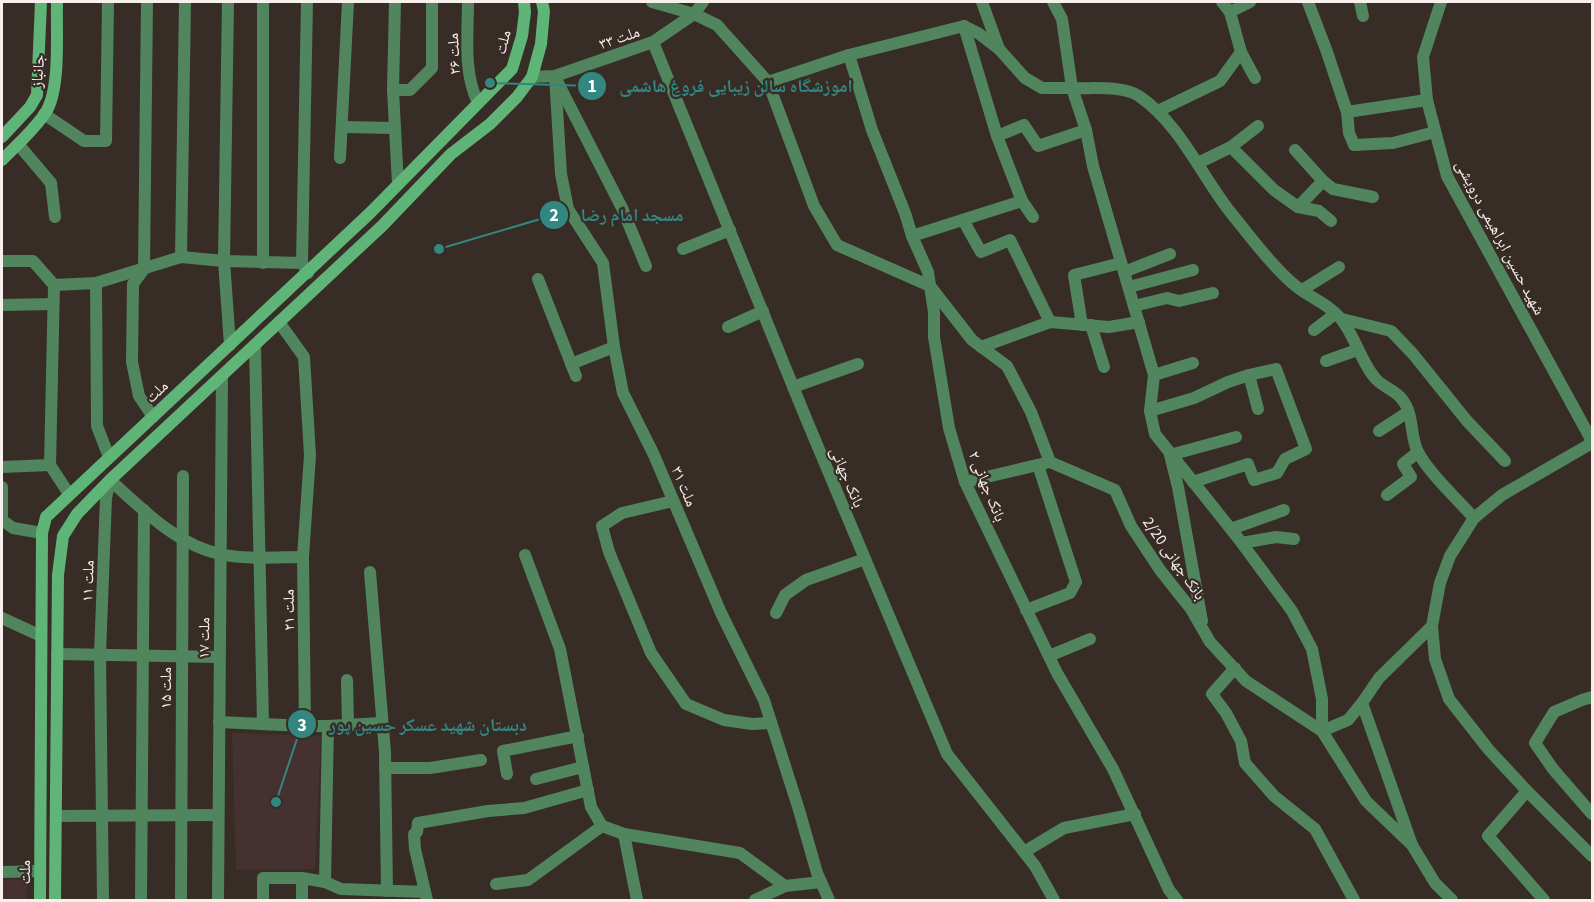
<svg xmlns="http://www.w3.org/2000/svg" width="1594" height="902" font-family="'Source Sans 3','Noto Naskh Arabic',sans-serif">
  <style>
    .education { fill: #453130 }
    .lines { fill: none; stroke-linecap: round; stroke-linejoin: round }
    .minor { stroke: #50855e; stroke-width: 12 }
    .tertiary { stroke: #50855e; stroke-width: 12 }
    .secondary { stroke: #5eb577; stroke-width: 12 }
    .labels { text-anchor: middle; stroke-width: 4.5; stroke-linejoin: round; paint-order: stroke }
    .street-label { font-size: 16px; fill: #f8f0ec; stroke: #382c26 }
    .leader { fill: none; stroke: #328881; stroke-width: 2 }
    .callout-dot { fill: #328881; stroke: #382c26; stroke-width: 2 }
    .mark-label { font-size: 18px; text-anchor: middle; font-weight: bold; fill: #fff }
    .callout-label { font-size: 18px; text-anchor: middle; font-weight: bold; fill: #328881; stroke: #382c26; stroke-width: 4.5; stroke-linejoin: round; paint-order: stroke }
  </style>
  <rect width="100%" height="100%" fill="#382c26"/>
  <g class="education">
    <polygon points="232,733 321,736 315,869 236,870"/>
    <polygon points="28,879 26,900 2,900 2,880"/>
  </g>
  <g class="lines">
    <g class="minor">
      <polyline points="147,2 144,269 133,284 132,362 139,396 153,417"/>
      <polyline points="228,2 224,261 230,345"/>
      <polyline points="263,2 263,263"/>
      <polyline points="652,2 694,14"/>
      <polyline points="982,2 999,49"/>
      <polyline points="1053,2 1062,19 1072,88 1086,130 1093,166 1154,375 1150,411 1155,434 1238,538 1292,611 1312,649 1322,699 1322,731 1348,720 1362,703"/>
      <polyline points="1222,2 1230,12 1241,52 1255,78"/>
      <polyline points="1308,2 1327,52 1347,112 1349,133 1354,145 1393,143 1435,132"/>
      <polyline points="1360,2 1363,16"/>
      <polyline points="1230,12 1250,2"/>
      <polyline points="964,26 997,136 1022,201 1033,217"/>
      <polyline points="849,55 872,130 905,213 912,236 928,272 934,312 934,337 949,428 965,482 1057,673 1113,769 1169,890 1177,900"/>
      <polyline points="768,82 814,206 837,245 930,286 972,340 1007,366 1031,412 1050,462 1115,490 1131,526 1160,570 1191,609 1210,642 1246,681 1322,731 1366,801 1412,845"/>
      <path d="M1072 88C1093 89 1121 85 1139 96 1181 125 1200 174 1231 213 1249 235 1275 270 1297 287 1311 298 1330 305 1341 319 1354 334 1361 362 1375 378 1381 386 1393 389 1400 397 1415 412 1409 435 1418 452 1428 472 1458 500 1474 518"/>
      <polyline points="393,90 410,90 432,68 432,2"/>
      <polyline points="1158,111 1220,81 1241,52"/>
      <polyline points="1347,112 1427,100"/>
      <polyline points="44,114 84,141 106,141 108,2"/>
      <polyline points="342,127 395,128 393,90 395,2"/>
      <polyline points="395,128 398,184"/>
      <polyline points="997,136 1024,125 1038,146 1086,130"/>
      <polyline points="18,144 51,183 55,217"/>
      <polyline points="1231,147 1274,190 1298,207 1319,211 1331,221"/>
      <polyline points="1295,150 1323,181 1333,189 1373,197"/>
      <polyline points="340,158 348,2"/>
      <polyline points="1198,163 1231,147 1258,126"/>
      <polyline points="1298,207 1323,181"/>
      <polyline points="963,220 981,252 1010,240 1050,322"/>
      <polyline points="912,236 1022,201"/>
      <polyline points="683,249 730,230"/>
      <polyline points="181,257 185,2"/>
      <polyline points="2,261 33,261 54,285 96,283 181,257 224,261 302,263 308,273"/>
      <polyline points="302,263 307,2"/>
      <polyline points="1124,272 1170,254"/>
      <polyline points="538,279 576,376"/>
      <polyline points="96,283 97,426 109,457"/>
      <polyline points="54,285 50,465 69,494"/>
      <polyline points="1129,287 1193,270"/>
      <polyline points="1302,290 1339,267"/>
      <polyline points="2,305 53,304"/>
      <polyline points="1134,306 1167,298 1179,301 1213,293"/>
      <polyline points="1342,319 1391,331 1413,354 1467,421 1505,461"/>
      <polyline points="279,322 304,357 310,455 303,557 305,726 328,726 325,882"/>
      <polyline points="1082,325 1074,275 1121,263"/>
      <polyline points="1091,325 1104,367"/>
      <polyline points="728,327 763,311"/>
      <polyline points="1314,330 1335,314"/>
      <polyline points="255,345 263,724"/>
      <polyline points="981,347 1050,322 1109,327 1139,322"/>
      <polyline points="1326,361 1357,350"/>
      <polyline points="571,364 614,347"/>
      <polyline points="1154,375 1193,363"/>
      <polyline points="793,387 858,364"/>
      <polyline points="1150,411 1194,398 1228,382 1249,375 1258,409"/>
      <polyline points="1379,431 1408,412"/>
      <polyline points="2,467 50,465"/>
      <polyline points="965,482 1046,463"/>
      <polyline points="1193,482 1248,464 1254,480 1277,473 1285,459 1306,449 1276,369 1249,375"/>
      <polyline points="2,487 2,520 13,528 42,533"/>
      <polyline points="1387,495 1411,477 1403,464 1418,452"/>
      <polyline points="673,501 622,513 602,526 609,552 651,653 686,704 724,720 752,724 770,723"/>
      <polyline points="1231,529 1284,510"/>
      <polyline points="1242,543 1276,537 1294,539"/>
      <polyline points="525,555 560,649 591,807 602,826 624,834 740,853 785,886"/>
      <polyline points="370,572 385,752 387,891"/>
      <polyline points="1026,610 1070,593 1076,582 1038,465"/>
      <polyline points="776,613 785,595 806,580 865,559"/>
      <polyline points="2,618 41,636"/>
      <polyline points="1202,621 1178,487 1170,455 1236,437"/>
      <polyline points="1432,626 1435,659 1449,699 1489,750 1527,791"/>
      <polyline points="57,654 219,657"/>
      <polyline points="1049,656 1090,639"/>
      <polyline points="1235,668 1212,694 1226,713 1241,741 1245,763 1274,796 1315,829 1354,900"/>
      <polyline points="347,680 348,725"/>
      <polyline points="1592,697 1582,700 1554,712 1535,743 1553,769 1592,814"/>
      <polyline points="219,722 305,726"/>
      <polyline points="328,726 382,723"/>
      <polyline points="385,768 430,768 481,760"/>
      <polyline points="507,774 503,751 578,736"/>
      <polyline points="536,779 583,767"/>
      <polyline points="56,816 218,815"/>
      <polyline points="624,834 637,900"/>
      <polyline points="1024,852 1064,828 1135,814"/>
      <polyline points="496,884 528,880 602,826"/>
      <path d="M103 900 100 655 106 498 110 480C142 509 177 545 220 554 245 560 278 557 303 557"/>
      <polyline points="141,900 144,510"/>
      <polyline points="181,900 183,476"/>
      <polyline points="218,900 222,376"/>
      <polyline points="263,900 263,878 302,878 325,882 341,889 425,892"/>
      <polyline points="302,900 302,878"/>
      <polyline points="427,900 415,849 414,834 417,832 418,823 488,811 524,808 588,790"/>
      <polyline points="755,900 785,886 821,882"/>
      <polyline points="1544,900 1488,836 1527,791 1592,856"/>
    </g>
    <g class="tertiary">
      <path d="M468 2C468 35 463 72 478 103"/>
      <polyline points="1441,2 1423,57 1427,100 1447,176 1592,441"/>
      <polyline points="694,14 717,25 768,82 849,55 964,26 978,33 999,49 1025,78 1042,88 1072,88"/>
      <polyline points="653,42 805,416 947,754 1035,866 1054,900"/>
      <polyline points="555,76 561,174 568,209 603,263 614,347 623,393 654,455 721,613 764,700 799,810 817,873 829,900"/>
      <polyline points="532,77 555,76 653,42 694,14 703,2"/>
      <polyline points="558,83 622,208 646,266"/>
      <polyline points="2,872 40,871"/>
      <polyline points="1452,900 1435,883 1412,845 1362,703 1379,678 1432,626 1440,583 1450,556 1474,518 1502,495 1592,443"/>
    </g>
    <g class="secondary">
      <polyline points="2,137 30,107 37,95 41,2"/>
      <path d="M2 160C17 145 34 130 46 112 61 87 56 31 57 2"/>
      <polyline points="40,900 42,533 46,517 370,213 512,69 522,36 525,12 524,2"/>
      <polyline points="55,900 58,575 63,536 77,514 110,480 382,226 451,154 490,124 517,97 532,77 541,44 544,11 542,2"/>
    </g>
  </g>
  <g class="labels">
    <g class="street-label">
      <text transform="translate(619 37) rotate(-19)" y="6">ملت ۳۳</text>
      <text transform="translate(502 42) rotate(-75)" y="6">ملت</text>
      <text transform="translate(453 54) rotate(-93)" y="6">ملت ۲۶</text>
      <text transform="translate(37 71) rotate(-85)" y="6">جانباز</text>
      <text transform="translate(1501 237) rotate(62)" y="6">شهید حسین ابراهیمی درویشی</text>
      <text transform="translate(156 391) rotate(-43)" y="6">ملت</text>
      <text transform="translate(848 477) rotate(67)" y="6">بانک جهانی</text>
      <text transform="translate(685 486) rotate(67)" y="6">ملت ۳۱</text>
      <text transform="translate(988 486) rotate(68)" y="6">بانک جهانی ۲</text>
      <text transform="translate(1175 558) rotate(55)" y="6">بانک جهانی 2/20</text>
      <text transform="translate(87 581) rotate(-88)" y="6">ملت ۱۱</text>
      <text transform="translate(288 610) rotate(-91)" y="6">ملت ۲۱</text>
      <text transform="translate(203 638) rotate(-89)" y="6">ملت ۱۷</text>
      <text transform="translate(165 688) rotate(-90)" y="6">ملت ۱۵</text>
      <text transform="translate(24 872) rotate(-90)" y="6">ملت</text>
    </g>
  </g>
  <path class="leader" d="M490 83L592 86M439 249L554 215M276 802L302 724"/>
  <g class="callout-dot">
    <circle cx="490" cy="83" r="6"/>
    <circle cx="439" cy="249" r="6"/>
    <circle cx="276" cy="802" r="6"/>
    <circle cx="592" cy="86" r="15"/>
    <circle cx="554" cy="215" r="15"/>
    <circle cx="302" cy="724" r="15"/>
  </g>
  <g class="mark-label">
    <text x="592" y="92">1</text>
    <text x="554" y="221">2</text>
    <text x="302" y="731">3</text>
  </g>
  <g class="callout-label">
    <text x="736" y="92">اموزشگاه سالن زیبایی فروغ هاشمی</text>
    <text x="632" y="221">مسجد امام رضا</text>
    <text x="428" y="731">دبستان شهید عسکر حسین پور</text>
  </g>
  <rect width="1594" height="902" fill="none" stroke="#f8f0ec" stroke-width="6"/>
</svg>
